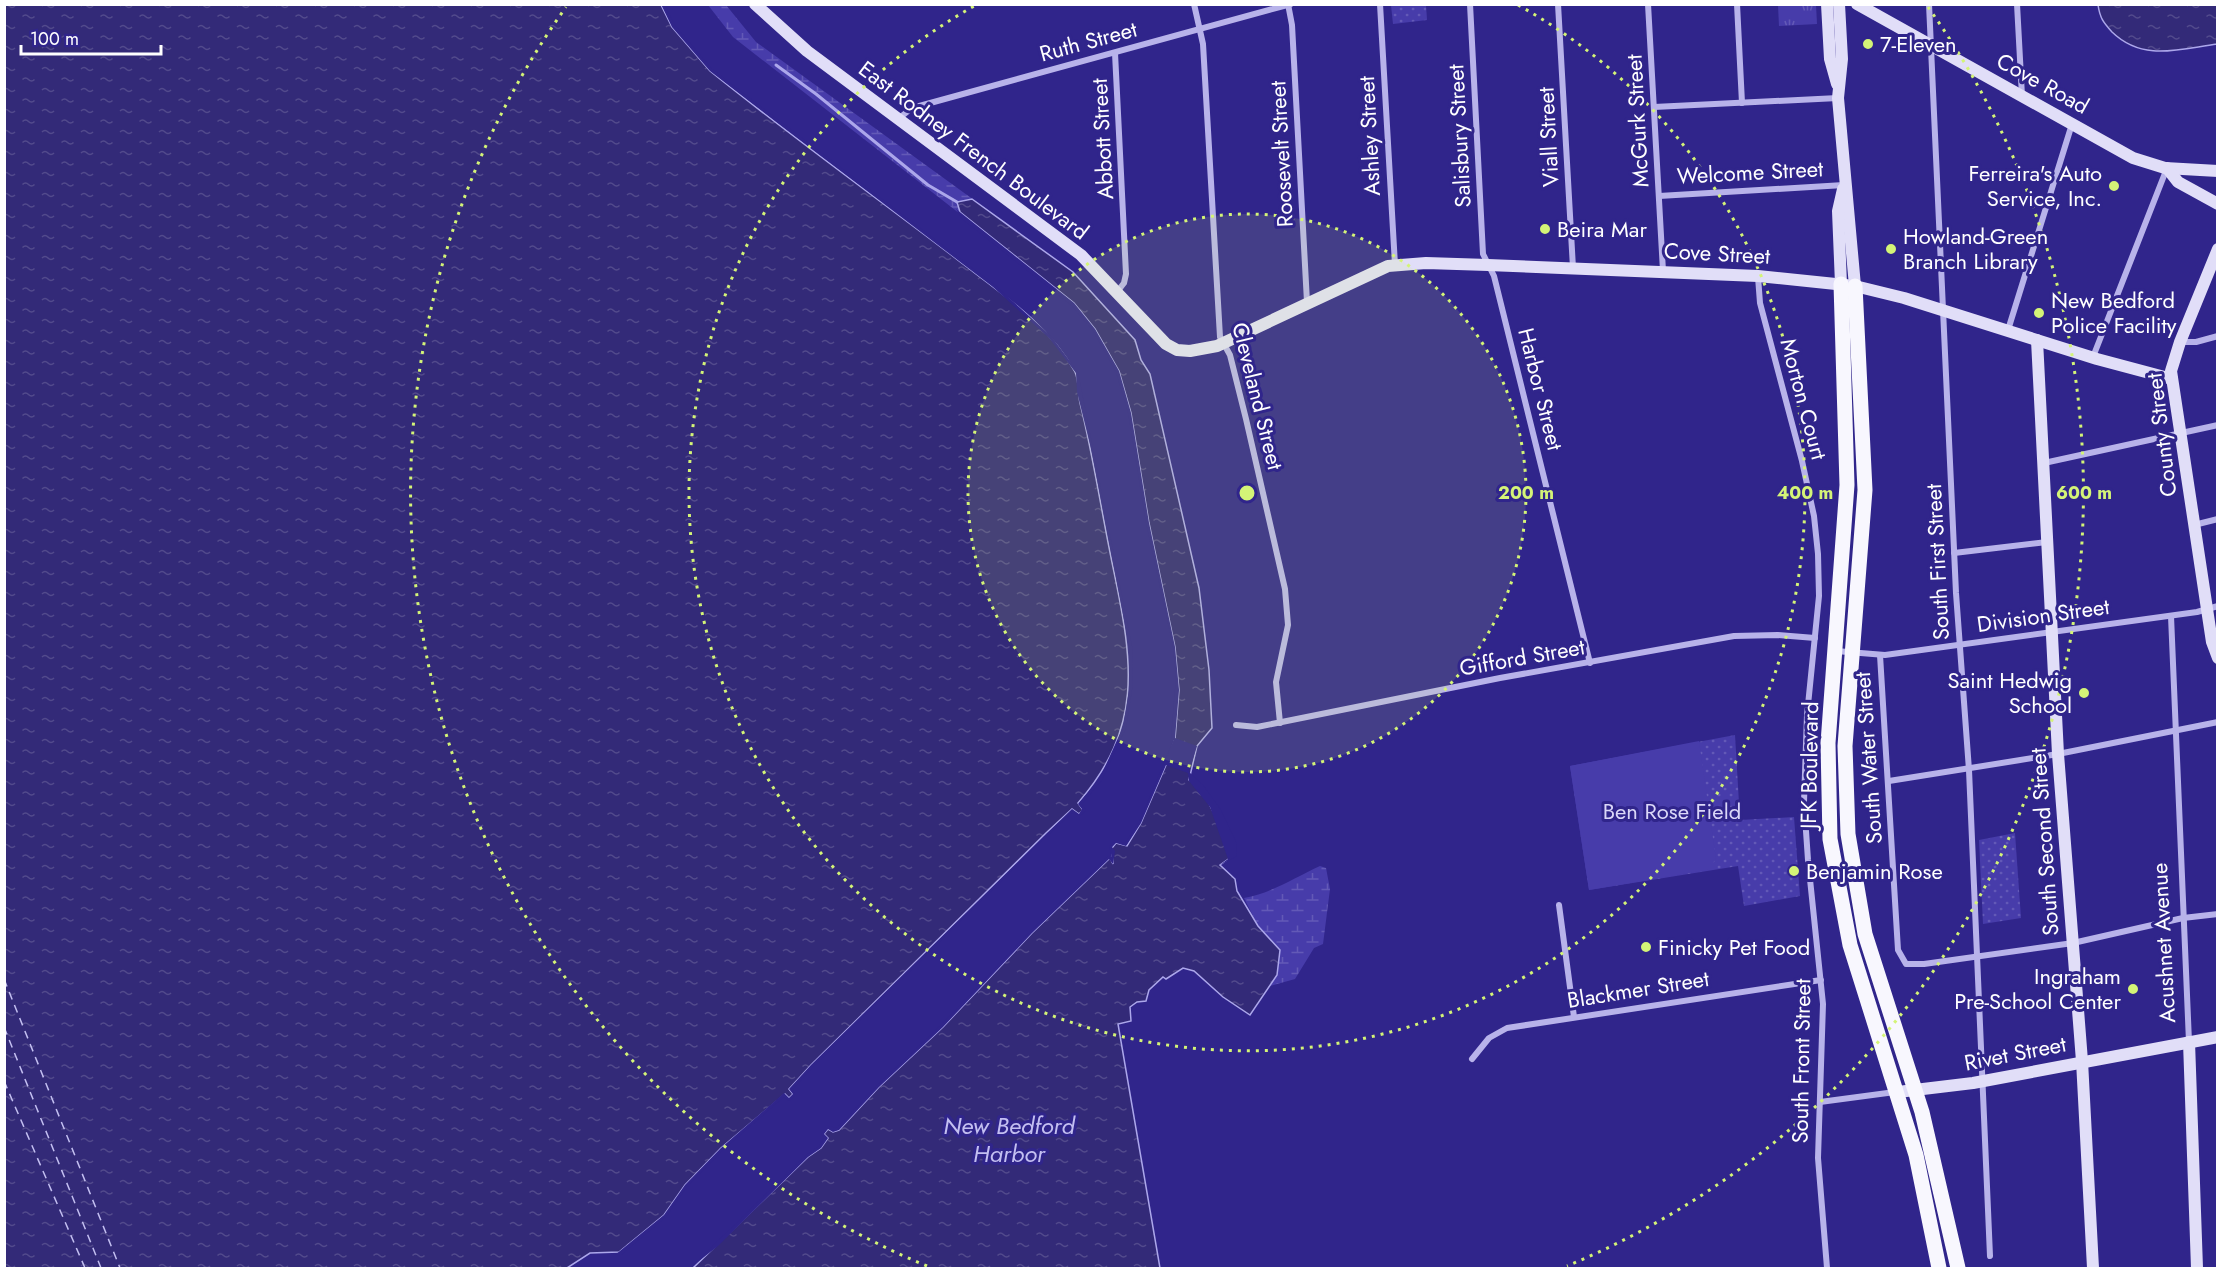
<svg xmlns="http://www.w3.org/2000/svg" width="2222" height="1273" font-family="Jost,sans-serif">
  <style>
    .grass { fill: url(#grass-tufts) }
    .wetland { fill: url(#wetland-marsh) }
    .park { fill: url(#park-dots) }
    .pitch { fill: #473caa }
    .water { fill: url(#water-ripples); stroke: #aca7eb; stroke-width: 1.5 }
    .pier { fill: #30258b }
    .lines { fill: none; stroke-linecap: round; stroke-linejoin: round }
    .stream { stroke: #aca7eb; stroke-width: 3 }
    .ferry { stroke: #c3bff1; stroke-width: 1.5; stroke-dasharray: 8 6; stroke-linecap: butt }
    .street { stroke: #b8b3ea; stroke-width: 6 }
    .secondary { stroke: #e1def8; stroke-width: 12 }
    .primary { stroke: #f8f7fe; stroke-width: 15 }
    .ring { fill: none; stroke: #d4f477; stroke-width: 3; stroke-dasharray: 3 6 }
    .poi-dot { fill: #d4f477; stroke: #30258b; stroke-width: 2 }
    .labels { text-anchor: middle; stroke-width: 6; stroke-linejoin: round; paint-order: stroke }
    .street-label { font-size: 22px; fill: #fff; stroke: #30258b }
    .poi-label { font-size: 22px; fill: #fff; stroke: #30258b; text-anchor: start }
    .park-label { font-size: 22px; fill: #dad7f8; stroke: #30258b }
    .water-label { font-size: 24px; font-style: italic; fill: #c3bff1; stroke: #30258b }
    .centre { fill: #d4f477; stroke: #30258b; stroke-width: 3 }
    .ring-label { font-size: 18px; text-anchor: middle; font-weight: bold; fill: #d4f477; stroke: #30258b; stroke-width: 6; stroke-linejoin: round; paint-order: stroke }
  </style>
  <defs>
    <pattern id="grass-tufts" width="24" height="20" patternUnits="userSpaceOnUse" patternTransform="scale(1.5)"><rect width="24" height="20" fill="#473caa"/><path d="M3 7l-1-3M5 7V3M7 7l1-3M15 17l-1-3M17 17v-4M19 17l1-3" fill="none" stroke="#6359b7"/></pattern>
    <pattern id="wetland-marsh" width="20" height="14" patternUnits="userSpaceOnUse" patternTransform="scale(1.5)"><rect width="20" height="14" fill="#473caa"/><path d="M1 5h8M5 5V1M11 12h8M15 12V8" fill="none" stroke="#6359b7"/></pattern>
    <pattern id="park-dots" width="8" height="8" patternUnits="userSpaceOnUse" patternTransform="scale(1.5)"><rect width="8" height="8" fill="#473caa"/><path d="M2 2h.1M6 6h.1" fill="none" stroke="#6359b7" stroke-width="1.8" stroke-linecap="round"/></pattern>
    <pattern id="water-ripples" width="26" height="14" patternUnits="userSpaceOnUse" patternTransform="scale(1.5)"><rect width="26" height="14" fill="#332a78"/><path d="M2 4q2-2 4 0t4 0M15 11q2-2 4 0t4 0" fill="none" stroke="#524a8c"/></pattern>
  </defs>
  <rect width="100%" height="100%" fill="#30258b"/>
  <polygon class="grass" points="1778,5 1816,5 1817,24 1779,26"/>
  <g class="wetland">
    <polygon points="708,5 726,5 756,42 1040,248 997,241 964,217 733,37"/>
    <path d="M1320 866 1326 868 1330 889 1323 944 1314 948 1295 979 1270 986 1277 975 1280 949 1258 926 1244 898C1272 893 1294 878 1320 866Z"/>
  </g>
  <g class="park">
    <polygon points="1391,5 1426,5 1427,20 1393,24"/>
    <polygon points="1735,735 1740,820 1794,817 1800,896 1744,906 1738,866 1589,890 1570,766"/>
    <polygon points="2015,833 2021,918 1983,924 1979,840"/>
  </g>
  <polygon class="pitch" points="1699,741 1716,859 1707,870 1589,890 1570,766"/>
  <g class="water">
    <path d="M5 5H661L672 27 710 71C788 134 870 193 950 254 993 288 1048 322 1075 372 1079 380 1078 394 1080 403 1094 459 1102 516 1114 572 1133 663 1143 728 1078 803L1083 810 1079 814 1072 809 1046 833 811 1065 789 1089 793 1094 789 1098 785 1094 721 1148 685 1185 664 1215 619 1252 590 1253 567 1268H5Z"/>
    <path d="M2098 5H2217V44C2179 49 2143 62 2112 32 2103 22 2100 18 2098 5Z"/>
    <polygon points="972,199 1073,272 1135,340 1141,360 1150,374 1199,588 1209,670 1212,728 1197,746 1189,780 1201,787 1234,855 1220,865 1235,879 1237,891 1258,926 1280,950 1277,975 1250,1015 1223,997 1194,971 1183,968 1166,979 1163,977 1149,990 1146,1001 1137,1002 1130,1007 1131,1021 1118,1024 1160,1268 693,1268 808,1157 821,1148 828,1138 824,1134 828,1129 833,1132 839,1130 879,1087 943,1027 1032,933 1110,858 1113,864 1112,848 1116,843 1127,846 1141,823 1166,765 1175,739 1179,690 1175,647 1149,523 1131,413 1119,371 1095,329 1074,303 960,212 957,202"/>
  </g>
  <g class="pier">
    <polygon points="661,4 664,4 675,25 712,69 995,285 1051,336 1078,372 1132,646 1133,684 1126,728 1102,780 1082,804 1086,810 1081,816 1072,813 1048,835 813,1067 793,1089 795,1096 789,1101 784,1097 723,1150 687,1187 666,1217 621,1255 615,1255 664,1215 685,1185 721,1148 784,1093 789,1098 793,1094 789,1089 811,1065 1072,809 1079,814 1082,809 1078,804 1100,778 1123,727 1130,684 1129,646 1091,448 1077,392 1076,373 1049,338 993,287 710,71 672,27"/>
    <polygon points="956,209 1074,303 1095,329 1119,371 1131,413 1149,523 1175,647 1179,690 1175,738 1197,746 1189,772 1203,785 1221,810 1236,842 1237,856 1220,865 1228,859 1210,807 1189,781 1188,773 1166,765 1141,823 1126,846 1116,843 1112,847 1115,851 1113,864 1109,859 1032,933 943,1027 879,1087 839,1130 833,1132 828,1129 824,1134 828,1138 821,1148 808,1157 718,1246 690,1268 806,1155 819,1146 824,1138 821,1134 829,1126 837,1128 877,1085 941,1025 1030,931 1108,856 1112,857 1109,846 1116,840 1125,843 1139,822 1174,739 1171,739 1172,726 1176,677 1173,647 1146,523 1128,413 1116,372 1093,331 1072,306 962,219"/>
  </g>
  <g class="lines">
    <polyline class="stream" points="776,65 816,94 928,185 957,202"/>
    <g class="ferry">
      <polyline points="4,979 120,1268"/>
      <polyline points="4,1027 101,1268"/>
      <polyline points="4,1081 85,1268"/>
    </g>
    <g class="street">
      <polyline points="1194,4 1203,44 1220,337 1230,355 1246,419 1285,589 1288,625 1276,682 1280,723"/>
      <polyline points="1288,4 1292,25 1307,302"/>
      <polyline points="1380,4 1395,265"/>
      <polyline points="1470,4 1483,254 1494,276 1590,663"/>
      <polyline points="1558,4 1573,268"/>
      <polyline points="1648,4 1663,271"/>
      <polyline points="1737,4 1742,103"/>
      <polyline points="1929,4 1956,593 1969,770 1990,1256"/>
      <polyline points="2017,4 2022,96"/>
      <polyline points="1115,53 1126,274 1124,283 1117,292"/>
      <polyline points="1654,107 1838,98"/>
      <polyline points="898,119 912,108 1291,4"/>
      <polyline points="1659,196 1844,185"/>
      <polyline points="1758,277 1760,303 1802,461 1814,516 1818,554 1819,596 1807,715 1804,802 1808,860 1823,1004 1818,1158 1827,1268"/>
      <polyline points="2008,330 2072,124"/>
      <polyline points="2180,342 2196,342 2218,336"/>
      <polyline points="2093,357 2167,168"/>
      <polyline points="2044,463 2218,425"/>
      <polyline points="2194,525 2218,519"/>
      <polyline points="1954,553 2047,542"/>
      <polyline points="2171,616 2189,1042"/>
      <polyline points="1836,651 1885,655 2197,612 2218,606"/>
      <polyline points="1880,655 1898,950 1906,964 1924,964 2073,943 2183,918 2218,914"/>
      <polyline points="1236,725 1257,727 1500,678 1734,636 1778,635 1815,638"/>
      <polyline points="1889,781 2058,754 2218,722"/>
      <polyline points="1559,905 1574,1017"/>
      <polyline points="1472,1059 1489,1038 1507,1028 1821,980"/>
      <polyline points="1820,1102 1895,1092"/>
    </g>
    <g class="secondary">
      <polyline points="755,4 807,51 1081,255 1166,344 1177,350 1190,351 1217,346 1388,266 1426,263 1488,265 1758,276 1855,286 1904,298 2097,359 2172,379"/>
      <polyline points="1827,4 1830,59 1837,84"/>
      <polyline points="1839,4 1842,59 1838,98 1855,286"/>
      <polyline points="1857,4 2133,158 2165,168 2218,171"/>
      <polyline points="2167,168 2178,182 2218,204"/>
      <polyline points="2218,249 2180,342 2171,371 2212,642 2218,658"/>
      <polyline points="1841,284 1838,211 1843,189"/>
      <polyline points="2037,340 2058,754 2082,1061 2093,1268"/>
      <polyline points="2189,1042 2197,1268"/>
      <polyline points="1898,1092 1973,1083 2218,1037"/>
    </g>
    <g class="primary">
      <polyline points="1841,284 1847,485 1828,743 1830,839 1850,945 1916,1155 1939,1268"/>
      <polyline points="1855,286 1865,490 1845,746 1848,834 1865,934 1922,1112 1958,1268"/>
    </g>
  </g>
  <circle cx="1247" cy="493" r="279" fill="#d4f477" fill-opacity=".12"/>
  <g class="ring">
    <circle cx="1247" cy="493" r="279"/>
    <path d="M1518 5A558 558 0 1 1 976 5"/>
    <path d="M927 1266A837 837 0 0 1 566 7M1928 7A837 837 0 0 1 1567 1266"/>
  </g>
  <g class="poi-dot">
    <circle cx="1868" cy="44" r="6"/>
    <circle cx="2114" cy="186" r="6"/>
    <circle cx="1545" cy="229" r="6"/>
    <circle cx="1891" cy="249" r="6"/>
    <circle cx="2039" cy="313" r="6"/>
    <circle cx="2084" cy="693" r="6"/>
    <circle cx="1794" cy="871" r="6"/>
    <circle cx="1646" cy="947" r="6"/>
    <circle cx="2133" cy="989" r="6"/>
  </g>
  <g class="labels">
    <g class="street-label">
      <text transform="translate(1088 41) rotate(-15)" y="8">Ruth Street</text>
      <text transform="translate(2043 83) rotate(29)" y="8">Cove Road</text>
      <text transform="translate(1637 121) rotate(-93)" y="8">McGurk Street</text>
      <text transform="translate(1369 136) rotate(-93)" y="8">Ashley Street</text>
      <text transform="translate(1459 136) rotate(-93)" y="8">Salisbury Street</text>
      <text transform="translate(1548 137) rotate(-93)" y="8">Viall Street</text>
      <text transform="translate(1102 139) rotate(-93)" y="8">Abbott Street</text>
      <text transform="translate(974 150) rotate(37)" y="8">East Rodney French Boulevard</text>
      <text transform="translate(1281 154) rotate(-93)" y="8">Roosevelt Street</text>
      <text transform="translate(1750 172) rotate(-3)" y="8">Welcome Street</text>
      <text transform="translate(1717 253) rotate(3)" y="8">Cove Street</text>
      <text transform="translate(1541 389) rotate(76)" y="8">Harbor Street</text>
      <text transform="translate(1258 396) rotate(76)" y="8">Cleveland Street</text>
      <text transform="translate(1804 399) rotate(75)" y="8">Morton Court</text>
      <text transform="translate(2161 435) rotate(-97)" y="8">County Street</text>
      <text transform="translate(1937 562) rotate(-93)" y="8">South First Street</text>
      <text transform="translate(2043 615) rotate(-8)" y="8">Division Street</text>
      <text transform="translate(1522 657) rotate(-10)" y="8">Gifford Street</text>
      <text transform="translate(1868 758) rotate(-94)" y="8">South Water Street</text>
      <text transform="translate(1809 765) rotate(-89)" y="8">JFK Boulevard</text>
      <text transform="translate(2044 842) rotate(-94)" y="8">South Second Street</text>
      <text transform="translate(2163 943) rotate(-93)" y="8">Acushnet Avenue</text>
      <text transform="translate(1638 989) rotate(-9)" y="8">Blackmer Street</text>
      <text transform="translate(2015 1053) rotate(-11)" y="8">Rivet Street</text>
      <text transform="translate(1801 1061) rotate(-89)" y="8">South Front Street</text>
    </g>
    <g class="poi-label">
      <text x="1880" y="52">7-Eleven</text>
      <text x="2102" y="181" text-anchor="end">Ferreira's Auto<tspan x="2102" dy="25">Service, Inc.</tspan></text>
      <text x="1557" y="237">Beira Mar</text>
      <text x="1903" y="244">Howland-Green<tspan x="1903" dy="25">Branch Library</tspan></text>
      <text x="2051" y="308">New Bedford<tspan x="2051" dy="25">Police Facility</tspan></text>
      <text x="2072" y="688" text-anchor="end">Saint Hedwig<tspan x="2072" dy="25">School</tspan></text>
      <text x="1806" y="879">Benjamin Rose</text>
      <text x="1658" y="955">Finicky Pet Food</text>
      <text x="2121" y="984" text-anchor="end">Ingraham<tspan x="2121" dy="25">Pre-School Center</tspan></text>
    </g>
    <g class="park-label">
      <text x="1672" y="819">Ben Rose Field</text>
    </g>
    <g class="water-label">
      <text x="1009" y="1134">New Bedford<tspan x="1009" dy="28">Harbor</tspan></text>
    </g>
  </g>
  <circle cx="1247" cy="493" r="9" class="centre"/>
  <g class="ring-label">
    <text x="1526" y="499">200 m</text>
    <text x="1805" y="499">400 m</text>
    <text x="2084" y="499">600 m</text>
  </g>
  <rect width="2222" height="1273" fill="none" stroke="#ffffff" stroke-width="12"/>
  <path d="M21 45v9h140v-9" fill="none" stroke="#ffffff" stroke-width="3"/>
  <text x="30" y="45" font-size="18" fill="#ffffff" stroke="#30258b" stroke-width="4.5" paint-order="stroke">100 m</text>
</svg>
